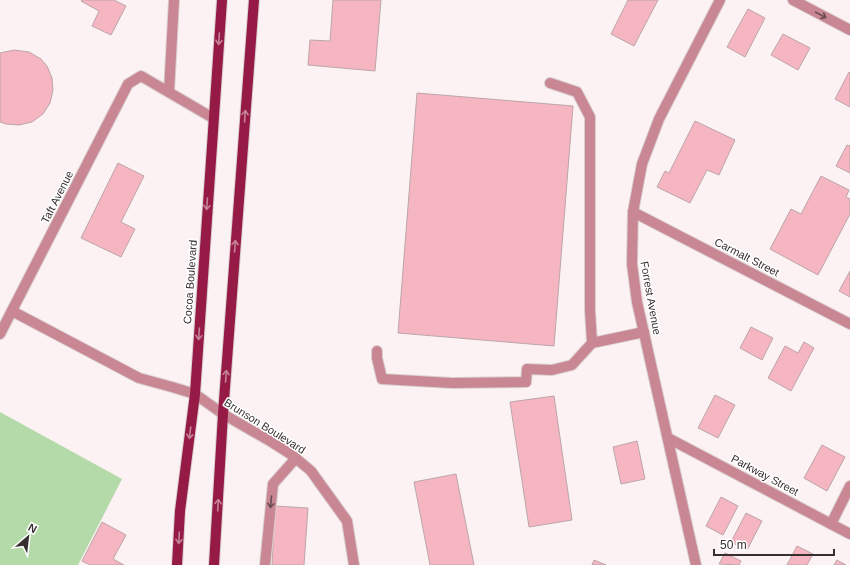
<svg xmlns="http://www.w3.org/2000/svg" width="850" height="565" font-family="Helvetica,sans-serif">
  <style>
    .green { fill: #b5daa9 }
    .building { fill: #f5b6c2; stroke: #bca5a9 }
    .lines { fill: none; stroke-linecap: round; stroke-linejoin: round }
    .minor-casing { stroke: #d9cfd0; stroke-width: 12 }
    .major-casing { stroke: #d9cfd0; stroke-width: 12 }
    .minor { stroke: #c98693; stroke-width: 10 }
    .major { stroke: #951b46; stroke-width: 10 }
    .oneway { stroke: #6a4d52 }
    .oneway2 { stroke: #c58299 }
    .labels { text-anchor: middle; stroke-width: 3; stroke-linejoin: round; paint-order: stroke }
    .street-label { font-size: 11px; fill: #372e2f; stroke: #fff }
  </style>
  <rect width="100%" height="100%" fill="#fcf2f3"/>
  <polygon class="green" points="0,412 122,479 78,565 0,565"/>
  <g class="building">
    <polygon points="82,0 114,0 126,6 111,35 92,26 99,11 81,1"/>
    <polygon points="333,0 381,0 375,71 308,65 310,40 330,41"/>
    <polygon points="628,0 658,0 634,46 611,34"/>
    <polygon points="748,9 765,18 745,57 727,47"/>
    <polygon points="783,34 810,48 798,70 771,55"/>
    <polygon points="14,50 29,52 41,59 47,66 52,78 53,90 50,103 43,114 32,122 19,125 6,124 0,122 0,53"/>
    <polygon points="849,72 850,73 850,107 835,99"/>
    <polygon points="417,93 573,106 554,346 398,333"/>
    <polygon points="695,121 735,140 719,175 707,170 690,203 657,187 665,171 669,173"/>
    <polygon points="847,145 850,146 850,173 836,166"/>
    <polygon points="118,163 144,176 121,222 135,229 121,257 81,238"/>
    <polygon points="821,176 849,190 846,197 850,199 850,214 818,275 770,249 791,209 801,214"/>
    <polygon points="850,271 850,297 839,291"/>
    <polygon points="751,327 773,338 762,360 740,348"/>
    <polygon points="804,342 814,348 791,391 768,378 785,346 798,353"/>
    <polygon points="715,395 735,405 718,438 698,428"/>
    <polygon points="554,396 572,520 529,527 510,402"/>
    <polygon points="637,441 645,479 621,484 613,447"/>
    <polygon points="822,445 845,457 827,491 804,478"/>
    <polygon points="456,474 474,565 430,565 414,482"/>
    <polygon points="721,497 738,506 723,535 706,526"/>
    <polygon points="275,506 308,508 304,565 272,565"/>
    <polygon points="746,513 762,521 747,550 731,542"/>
    <polygon points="102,522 126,535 113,559 124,565 90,565 82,561"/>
    <polygon points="797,546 813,554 807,565 787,565"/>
    <polygon points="725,553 741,561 739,565 719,564"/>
    <polygon points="594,560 606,565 592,565"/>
    <polygon points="837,560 846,565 834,565"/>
  </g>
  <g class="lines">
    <g class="minor-casing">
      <g id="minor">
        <polyline points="793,0 850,30"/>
        <polyline points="550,83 577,92 590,117 590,310 592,343 644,332"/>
        <polyline points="169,92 174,0"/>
        <polyline points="633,212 850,324"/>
        <polyline points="12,311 139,378 172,387 195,394 223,414 270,441 292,455 311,471 347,521 354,565"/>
        <polyline points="0,334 128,84 141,76 213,118"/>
        <polyline points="377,351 377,358 382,379 452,383 526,382 527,369 552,370 572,365 592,343"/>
        <polyline points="668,438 850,534"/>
        <polyline points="831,524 850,486"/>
        <polyline points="265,565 273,484 296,458"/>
        <polyline points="696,565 637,302 632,264 633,212 642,164 659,119 720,0"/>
      </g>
    </g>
    <g class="major-casing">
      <g id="major">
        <polyline points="177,565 180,511 195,394 222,0"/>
        <polyline points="214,565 223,414 254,0"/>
      </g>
    </g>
    <use href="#minor" class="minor"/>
    <use href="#major" class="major"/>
  </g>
  <defs><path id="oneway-shaft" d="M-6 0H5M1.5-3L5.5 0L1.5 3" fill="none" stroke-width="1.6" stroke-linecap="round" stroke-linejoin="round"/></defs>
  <g class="oneway">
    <use href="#oneway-shaft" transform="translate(821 15) rotate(28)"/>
    <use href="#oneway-shaft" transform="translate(271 502) rotate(95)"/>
  </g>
  <g class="oneway2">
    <use href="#oneway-shaft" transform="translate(219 39) rotate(94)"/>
    <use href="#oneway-shaft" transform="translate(245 116) rotate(-86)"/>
    <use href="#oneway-shaft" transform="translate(207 204) rotate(94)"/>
    <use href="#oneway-shaft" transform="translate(235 246) rotate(-86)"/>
    <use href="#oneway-shaft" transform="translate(199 334) rotate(94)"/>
    <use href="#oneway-shaft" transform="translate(226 376) rotate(-86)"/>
    <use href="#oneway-shaft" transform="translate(190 433) rotate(97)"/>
    <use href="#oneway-shaft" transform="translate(218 505) rotate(-87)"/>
    <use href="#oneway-shaft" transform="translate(179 538) rotate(93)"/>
  </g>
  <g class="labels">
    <g class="street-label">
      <text transform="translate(57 197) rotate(-63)" y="4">Taft Avenue</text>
      <text transform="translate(747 257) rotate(27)" y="4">Carmalt Street</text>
      <text transform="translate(190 282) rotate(-86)" y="4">Cocoa Boulevard</text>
      <text transform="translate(651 298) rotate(80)" y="4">Forrest Avenue</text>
      <text transform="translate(265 426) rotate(32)" y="4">Brunson Boulevard</text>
      <text transform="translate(765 475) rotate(28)" y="4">Parkway Street</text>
    </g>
  </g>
  <g transform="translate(28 537) rotate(28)" stroke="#ffffff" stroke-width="3" paint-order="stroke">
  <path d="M0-3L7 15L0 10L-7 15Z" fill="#372e2f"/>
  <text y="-6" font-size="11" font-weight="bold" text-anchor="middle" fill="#372e2f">N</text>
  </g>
  <path d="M714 549v6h120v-6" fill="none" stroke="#372e2f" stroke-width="2"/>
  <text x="720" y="549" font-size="12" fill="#372e2f" stroke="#ffffff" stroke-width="3" paint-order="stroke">50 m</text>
</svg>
